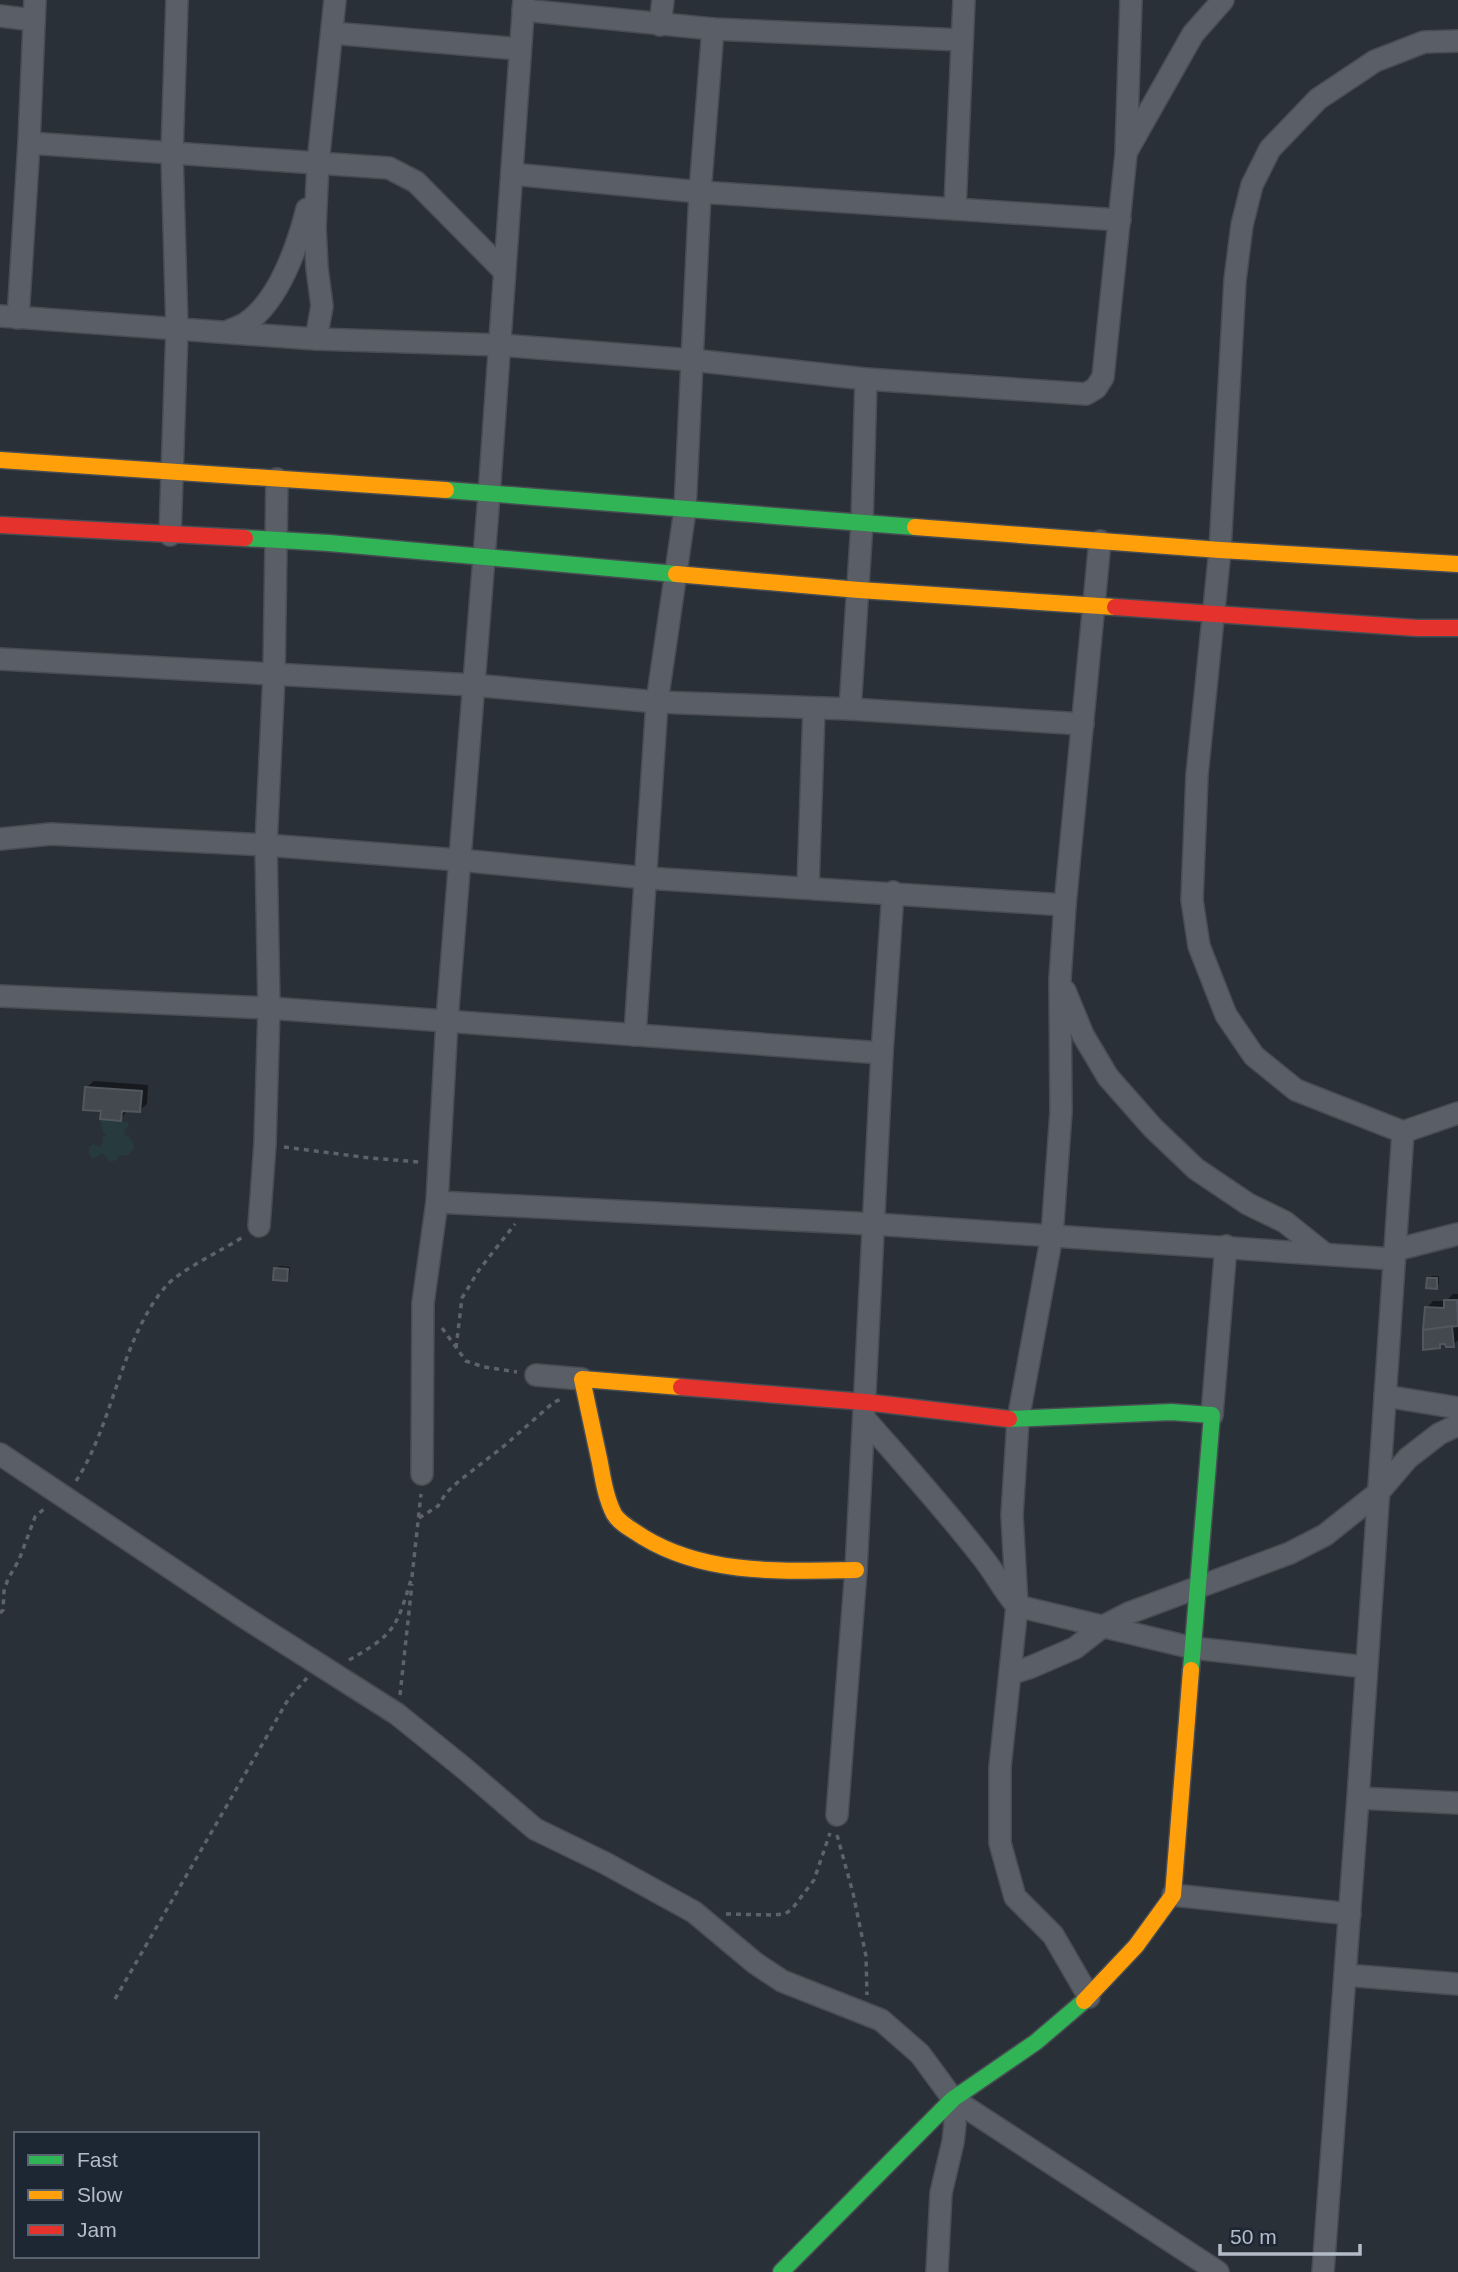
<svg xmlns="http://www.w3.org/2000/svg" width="1458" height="2272" font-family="Arial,sans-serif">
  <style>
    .green { fill: #273a3e }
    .shadow { fill: #0007 }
    .building { fill: #444950; stroke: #52575f; stroke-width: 2 }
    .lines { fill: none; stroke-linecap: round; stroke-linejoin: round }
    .street-casing { stroke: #484c53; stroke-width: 24 }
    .fast-casing { stroke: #484c53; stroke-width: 19 }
    .slow-casing { stroke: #484c53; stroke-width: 19 }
    .jam-casing { stroke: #484c53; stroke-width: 19 }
    .path { stroke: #5d636a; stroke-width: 3.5; stroke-dasharray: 5 5; stroke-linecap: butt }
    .street { stroke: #5a5e66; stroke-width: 21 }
    .fast { stroke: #30b455; stroke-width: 16 }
    .slow { stroke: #ff9f0a; stroke-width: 16 }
    .jam { stroke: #e5322d; stroke-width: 16 }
  </style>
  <rect width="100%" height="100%" fill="#2a3038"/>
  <polygon class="green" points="100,1119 128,1122 128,1126 124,1130 126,1136 129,1135 130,1141 133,1141 134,1149 128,1155 119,1156 117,1160 110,1162 102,1153 95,1158 91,1158 89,1154 89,1147 94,1144 100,1147 103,1143 102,1138 107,1135 103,1132"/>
  <g class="shadow">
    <polygon points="94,1081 148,1085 147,1104 140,1110 128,1109 121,1119 102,1109 87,1087"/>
    <polygon points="279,1266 290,1267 289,1276 286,1279 276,1269"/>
    <polygon points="1432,1276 1439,1276 1439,1284 1436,1287 1429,1279"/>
    <polygon points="1453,1294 1458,1294 1458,1340 1453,1345 1444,1342 1439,1347 1427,1308 1433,1301 1446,1301"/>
  </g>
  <g class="building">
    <polygon points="85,1087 142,1091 140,1112 122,1111 121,1121 100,1119 101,1111 83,1110"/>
    <polygon points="274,1268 288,1269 287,1281 273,1280"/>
    <polygon points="1427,1278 1437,1278 1437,1289 1426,1288"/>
    <polygon points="1444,1300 1457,1300 1458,1326 1423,1330 1425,1307 1444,1308"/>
    <polygon points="1452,1326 1454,1347 1446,1347 1445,1344 1440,1344 1440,1348 1423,1350 1423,1330"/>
  </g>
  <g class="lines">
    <g class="street-casing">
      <g id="street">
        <polyline points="523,10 713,29 962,40"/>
        <polyline points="0,16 33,20"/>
        <polyline points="660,25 663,0"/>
        <polyline points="332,33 520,49"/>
        <polyline points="29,143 389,168 416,182 504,271"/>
        <polyline points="1128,149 1193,34 1223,0"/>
        <polyline points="512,174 700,192 1120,220"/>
        <polyline points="955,208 964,0"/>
        <polyline points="0,316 316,339 500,345 692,360 866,379 1086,394 1096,388 1103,377 1126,154 1131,0"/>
        <polyline points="18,318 29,143 35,0"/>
        <path d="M226 332C233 329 240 327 246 323 279 301 298 245 307 209"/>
        <polyline points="316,339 322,306 317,268 315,227 318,163 335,0"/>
        <polyline points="170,535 177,329 172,153 177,0"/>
        <polyline points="0,659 473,685 657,702 850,709 1083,724"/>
        <polyline points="850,709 862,523 866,379"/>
        <polyline points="0,839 51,834 266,845 459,860 646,878 1065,905"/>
        <polyline points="808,888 814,708"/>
        <polyline points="1065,991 1083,1035 1108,1077 1153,1128 1196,1169 1248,1204 1285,1222 1325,1254"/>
        <polyline points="0,996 269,1008 882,1053"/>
        <polyline points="635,1035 657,702 685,510 700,192 713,29"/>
        <polyline points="1403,1132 1296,1090 1254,1056 1226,1015 1199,946 1192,900 1197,775 1220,550 1235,280 1242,225 1252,185 1270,149 1318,99 1375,61 1424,42 1458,41"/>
        <polyline points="437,1202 874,1224 1394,1259"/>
        <polyline points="259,1226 265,1144 269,1008 266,845 274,675 277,479"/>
        <polyline points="1395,1250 1458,1234"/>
        <polyline points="536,1375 582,1379"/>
        <polyline points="1385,1396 1458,1408"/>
        <polyline points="1212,1415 1226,1246"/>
        <path d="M864 1418C904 1464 945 1509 983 1558 995 1573 1004 1591 1017 1606L1193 1648 1366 1667"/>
        <polyline points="0,1454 241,1615 397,1714 465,1769 535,1829 605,1863 694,1912 755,1963 782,1981 881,2020 920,2054 953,2099 1218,2272"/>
        <polyline points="422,1474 423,1303 437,1202 447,1020 489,495 524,0"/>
        <polyline points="1010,1674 1031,1667 1075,1648 1102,1627 1129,1613 1290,1553 1325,1535 1378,1493 1408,1458 1439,1434 1458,1425"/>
        <polyline points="1358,1798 1458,1803"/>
        <polyline points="837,1815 856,1570 882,1053 893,892"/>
        <polyline points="1173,1895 1350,1914"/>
        <polyline points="1345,1975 1458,1984"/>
        <polyline points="1089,1997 1053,1935 1015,1897 1000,1843 1000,1767 1017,1606 1012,1515 1018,1420 1052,1235 1061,1112 1060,979 1065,905 1100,541"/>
        <polyline points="937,2272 941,2193 953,2142 955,2124 953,2099"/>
        <polyline points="1323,2272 1358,1798 1403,1132 1458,1113"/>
      </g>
    </g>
    <g class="fast-casing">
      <g id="fast">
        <polyline points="446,490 915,527"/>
        <polyline points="245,538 329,543 676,574"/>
        <polyline points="1009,1419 1171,1412 1212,1415 1191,1670"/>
        <polyline points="781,2272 953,2099 1036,2042 1084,2001"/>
      </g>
    </g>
    <g class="slow-casing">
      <g id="slow">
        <polyline points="0,460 446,490"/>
        <polyline points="915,527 1220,550 1458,564"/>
        <polyline points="676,574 859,590 1115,607"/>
        <path d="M681 1387 582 1379C588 1407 594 1435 600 1463 603 1480 606 1498 614 1514 620 1524 633 1530 643 1537 707 1576 784 1571 856 1570"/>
        <polyline points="1084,2001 1136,1946 1173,1895 1191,1670"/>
      </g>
    </g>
    <g class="jam-casing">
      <g id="jam">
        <polyline points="0,525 245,538"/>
        <polyline points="1115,607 1417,628 1458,628"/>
        <polyline points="681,1387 865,1402 1009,1419"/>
      </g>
    </g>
    <g class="path">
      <polyline points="284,1147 370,1158 419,1162"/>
      <polyline points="442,1328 466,1361 484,1367 517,1372"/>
      <polyline points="456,1348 462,1298 479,1270 515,1224"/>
      <path d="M76 1481C113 1425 121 1338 166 1286 179 1271 224 1249 243 1237"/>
      <polyline points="419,1518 438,1506 446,1493 459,1481 504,1446 554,1402 562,1399"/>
      <polyline points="412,1577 421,1494"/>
      <polyline points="0,1613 3,1610 4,1591 8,1579 19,1560 35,1517 46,1507"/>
      <path d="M349 1660C397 1633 396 1627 412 1577"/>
      <polyline points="400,1695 412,1584"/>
      <polyline points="837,1835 853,1893 866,1956 867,1995"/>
      <polyline points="726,1914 772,1915 785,1914 792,1909 814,1880 830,1833"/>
      <polyline points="115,1999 289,1698 307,1678"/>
    </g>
    <use href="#street" class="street"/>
    <use href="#fast" class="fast"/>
    <use href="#slow" class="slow"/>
    <use href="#jam" class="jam"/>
  </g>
  <rect x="14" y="2132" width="245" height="126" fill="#1d2633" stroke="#59626f" stroke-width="2"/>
  <rect x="28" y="2155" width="35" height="10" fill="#30b455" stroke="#59626f" stroke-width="2"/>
  <text x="77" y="2167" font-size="21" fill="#b4bcc9">Fast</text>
  <rect x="28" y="2190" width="35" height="10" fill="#ff9f0a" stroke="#59626f" stroke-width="2"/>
  <text x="77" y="2202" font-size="21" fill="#b4bcc9">Slow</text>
  <rect x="28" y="2225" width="35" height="10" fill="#e5322d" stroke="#59626f" stroke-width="2"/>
  <text x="77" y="2237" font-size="21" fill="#b4bcc9">Jam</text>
  <path d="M1220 2244v10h140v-10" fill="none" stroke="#b4bcc9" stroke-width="3.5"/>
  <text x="1230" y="2244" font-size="21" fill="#b4bcc9" stroke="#1d2633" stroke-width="5" paint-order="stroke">50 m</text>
</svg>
